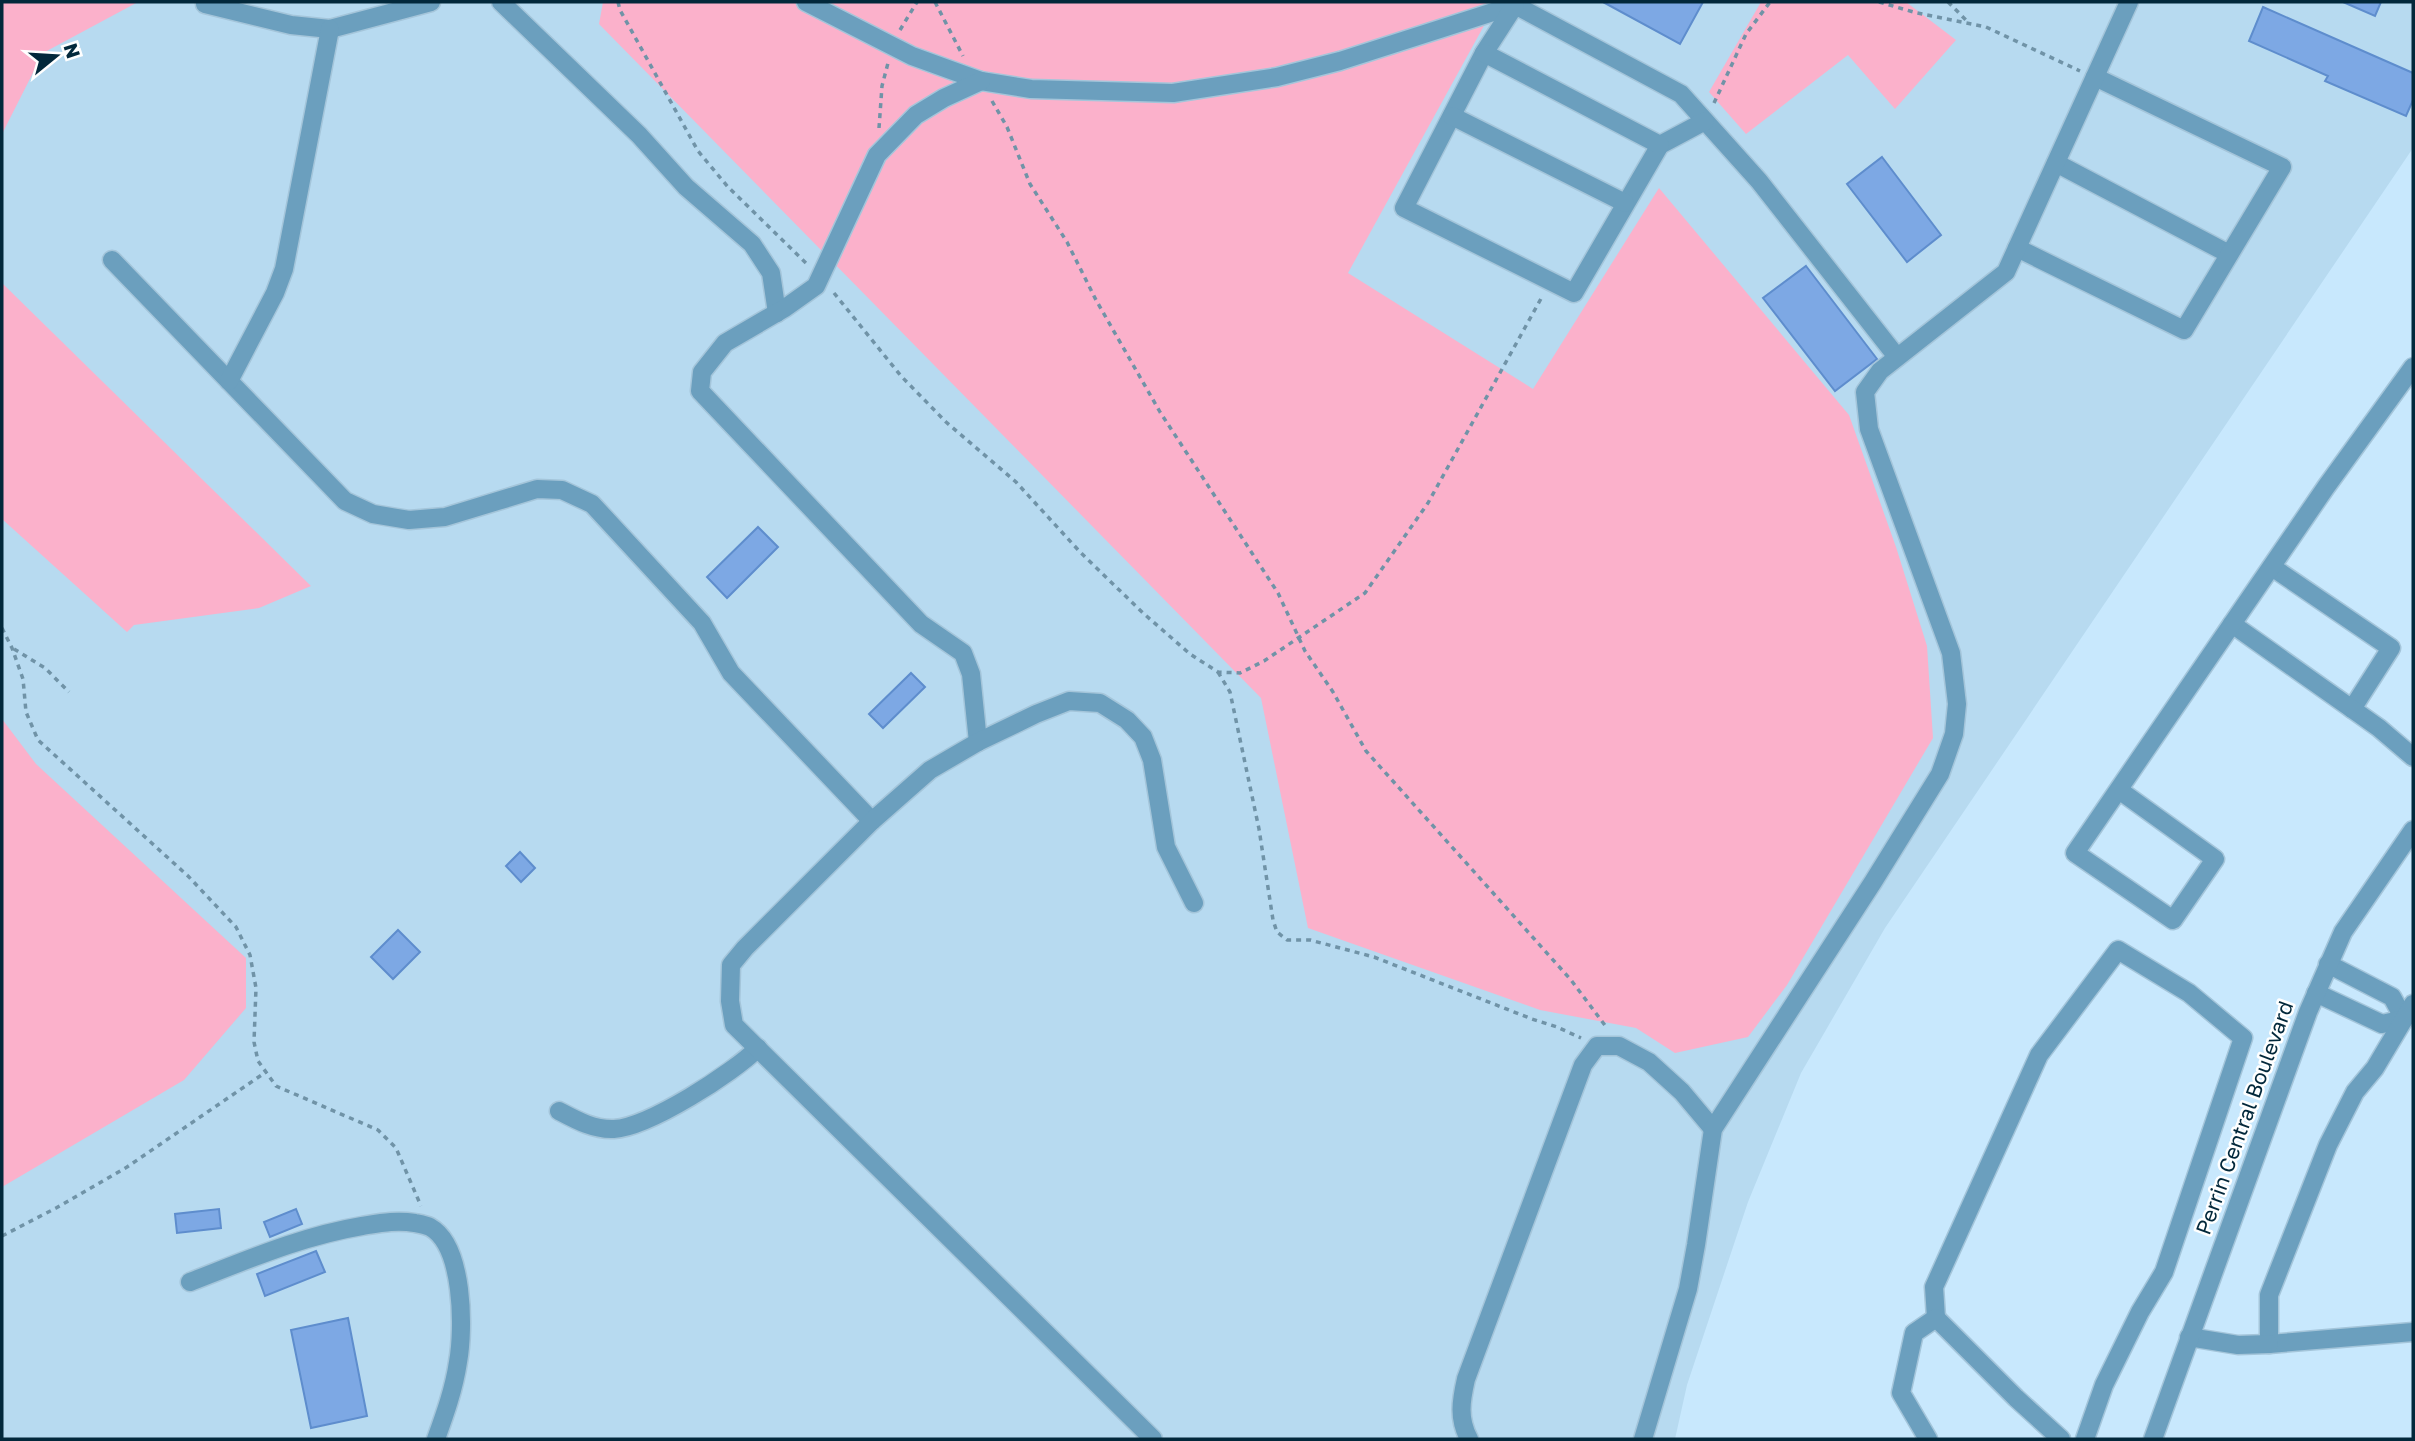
<svg xmlns="http://www.w3.org/2000/svg" width="2415" height="1441" font-family="'Golos Text',sans-serif">
  <style>
    .built { fill: #b7daf0 }
    .green { fill: #fbb1cb }
    .building { fill: #7da8e4; stroke: #5e8dcd; stroke-width: 2 }
    .lines { fill: none; stroke-linecap: round; stroke-linejoin: round }
    .minor-casing { stroke: #a4c5da; stroke-width: 21 }
    .path { stroke: #7093a7; stroke-width: 3.5; stroke-dasharray: 5 5; stroke-linecap: butt }
    .minor { stroke: #6b9fbe; stroke-width: 18 }
    .labels { text-anchor: middle; stroke-width: 5; stroke-linejoin: round; paint-order: stroke }
    .street-label { font-size: 21px; fill: #02283b; stroke: #fff }
  </style>
  <rect width="100%" height="100%" fill="#c8e8fd"/>
  <polygon class="built" points="2,2 2413,2 2413,148 1885,928 1801,1073 1748,1202 1687,1385 1675,1439 2,1439"/>
  <g class="green">
    <polygon points="2,2 138,2 43,53 2,134"/>
    <polygon points="603,2 1497,2 1348,273 1533,389 1659,188 1849,415 1896,547 1927,646 1933,738 1787,985 1748,1037 1675,1053 1636,1028 1540,1010 1308,928 1261,698 599,24"/>
    <polygon points="1761,2 1906,2 1956,40 1895,109 1848,55 1746,134 1709,92"/>
    <polygon points="2,283 311,586 259,608 134,625 127,632 2,519"/>
    <polygon points="2,719 36,764 246,958 246,1008 184,1080 2,1187"/>
  </g>
  <g class="building">
    <polygon points="1603,2 1703,2 1680,44"/>
    <polygon points="2343,2 2381,2 2375,16"/>
    <polygon points="2263,7 2413,73 2413,100 2406,116 2325,81 2328,76 2249,41"/>
    <polygon points="1882,157 1941,235 1907,262 1847,184"/>
    <polygon points="1806,266 1877,359 1835,391 1763,298"/>
    <polygon points="758,527 778,547 727,598 707,577"/>
    <polygon points="911,673 925,687 883,728 869,714"/>
    <polygon points="520,852 535,868 521,882 506,866"/>
    <polygon points="398,930 420,952 393,979 371,957"/>
    <polygon points="219,1209 221,1228 177,1233 175,1214"/>
    <polygon points="296,1209 302,1224 270,1237 264,1222"/>
    <polygon points="316,1251 325,1272 265,1296 257,1274"/>
    <polygon points="348,1318 367,1416 311,1428 291,1330"/>
  </g>
  <g class="lines">
    <g class="minor-casing">
      <g id="minor">
        <polyline points="501,2 639,135 686,187 752,244 771,273 777,313"/>
        <polyline points="806,2 912,56 981,81 1031,89 1173,93 1277,77 1340,61 1515,5 1681,94 1759,181 1897,357"/>
        <polyline points="205,4 291,25 330,29 431,2"/>
        <polyline points="1515,5 1484,53 1404,208 1574,293 1660,145 1705,121"/>
        <polyline points="1484,53 1660,145"/>
        <polyline points="1452,116 1625,203"/>
        <polyline points="2056,163 2229,254"/>
        <polyline points="2017,248 2184,330 2282,167 2095,77"/>
        <polyline points="112,260 345,501 373,514 409,520 445,517 537,489 562,490 592,504 702,623 731,673 872,821"/>
        <polyline points="229,381 275,293 284,269 330,29"/>
        <polyline points="2272,567 2391,648 2352,709"/>
        <polyline points="2232,624 2379,728 2413,757"/>
        <polyline points="978,742 971,674 963,653 921,624 700,391 702,372 725,343 785,308 816,286 877,155 916,115 944,98 981,81"/>
        <polyline points="2119,790 2215,859 2173,920 2075,853 2326,487 2413,367"/>
        <polyline points="2328,964 2392,997 2404,1019"/>
        <polyline points="2316,993 2382,1024 2404,1019"/>
        <polyline points="2413,1004 2375,1068 2355,1092 2328,1145 2269,1295 2269,1344 2413,1332"/>
        <path d="M559 1111C576 1120 594 1130 614 1129 649 1127 733 1073 758 1048"/>
        <path d="M190 1282C247 1260 302 1236 362 1226 381 1223 396 1220 415 1223 420 1224 426 1225 430 1227 464 1246 464 1329 458 1362 454 1389 445 1414 436 1439"/>
        <polyline points="1936,1318 1934,1287 2039,1055 2118,950 2189,993 2243,1038 2164,1272 2140,1312 2104,1385 2085,1439"/>
        <polyline points="2189,1337 2238,1345 2269,1344"/>
        <polyline points="1153,1439 734,1025 730,1001 731,965 745,948 872,821 930,770 978,742 1036,714 1069,701 1100,703 1127,720 1143,737 1152,760 1166,847 1194,903"/>
        <path d="M1469 1439C1458 1418 1461 1401 1466 1379L1583 1065 1597 1046H1619L1649 1062 1682 1092 1713 1129"/>
        <polyline points="1643,1439 1688,1289 1696,1245 1713,1129 1873,882 1940,774 1954,734 1957,704 1951,653 1869,429 1865,392 1880,371 2006,272 2129,2"/>
        <polyline points="1928,1439 1901,1393 1914,1333 1936,1318 2016,1398 2061,1439"/>
        <polyline points="2153,1439 2308,1012 2343,932 2413,830"/>
      </g>
    </g>
    <g class="path">
      <polyline points="618,2 620,10 698,151 728,187 807,264"/>
      <polyline points="935,2 963,56"/>
      <polyline points="1879,2 1917,13 1986,27 2080,71"/>
      <polyline points="1948,2 1969,23"/>
      <polyline points="900,30 917,2"/>
      <polyline points="992,101 1007,127 1030,184 1067,242 1096,300 1160,412 1278,593 1305,651 1333,692 1366,751 1571,980 1607,1028"/>
      <polyline points="1714,103 1746,34 1770,2"/>
      <polyline points="879,128 882,86 888,63"/>
      <polyline points="834,293 901,376 946,422 1016,482 1081,553 1143,613 1190,654 1218,672 1240,673 1264,661 1365,593 1428,503 1543,295"/>
      <polyline points="2,628 12,648 23,679 26,712 38,740 188,876 236,927 250,955 256,988 254,1042 258,1061 276,1086 378,1130 396,1148 421,1206"/>
      <polyline points="14,649 45,668 69,692"/>
      <polyline points="1218,672 1230,692 1259,829 1273,920 1277,932 1287,940 1310,940 1374,957 1532,1019 1557,1027 1581,1038"/>
      <polyline points="2,1236 56,1208 127,1167 266,1072"/>
    </g>
    <use href="#minor" class="minor"/>
  </g>
  <g class="labels">
    <g class="street-label">
      <text transform="translate(2245 1118) rotate(-70)" y="7">Perrin Central Boulevard</text>
    </g>
  </g>
  <rect width="2415" height="1441" fill="none" stroke="#02283b" stroke-width="7"/>
  <g transform="translate(56 56) rotate(72)" stroke="#ffffff" stroke-width="5" paint-order="stroke">
  <path d="M0-5L12 26L0 18L-12 26Z" fill="#02283b"/>
  <text y="-10" font-size="19" font-weight="bold" text-anchor="middle" fill="#02283b">N</text>
  </g>
</svg>
